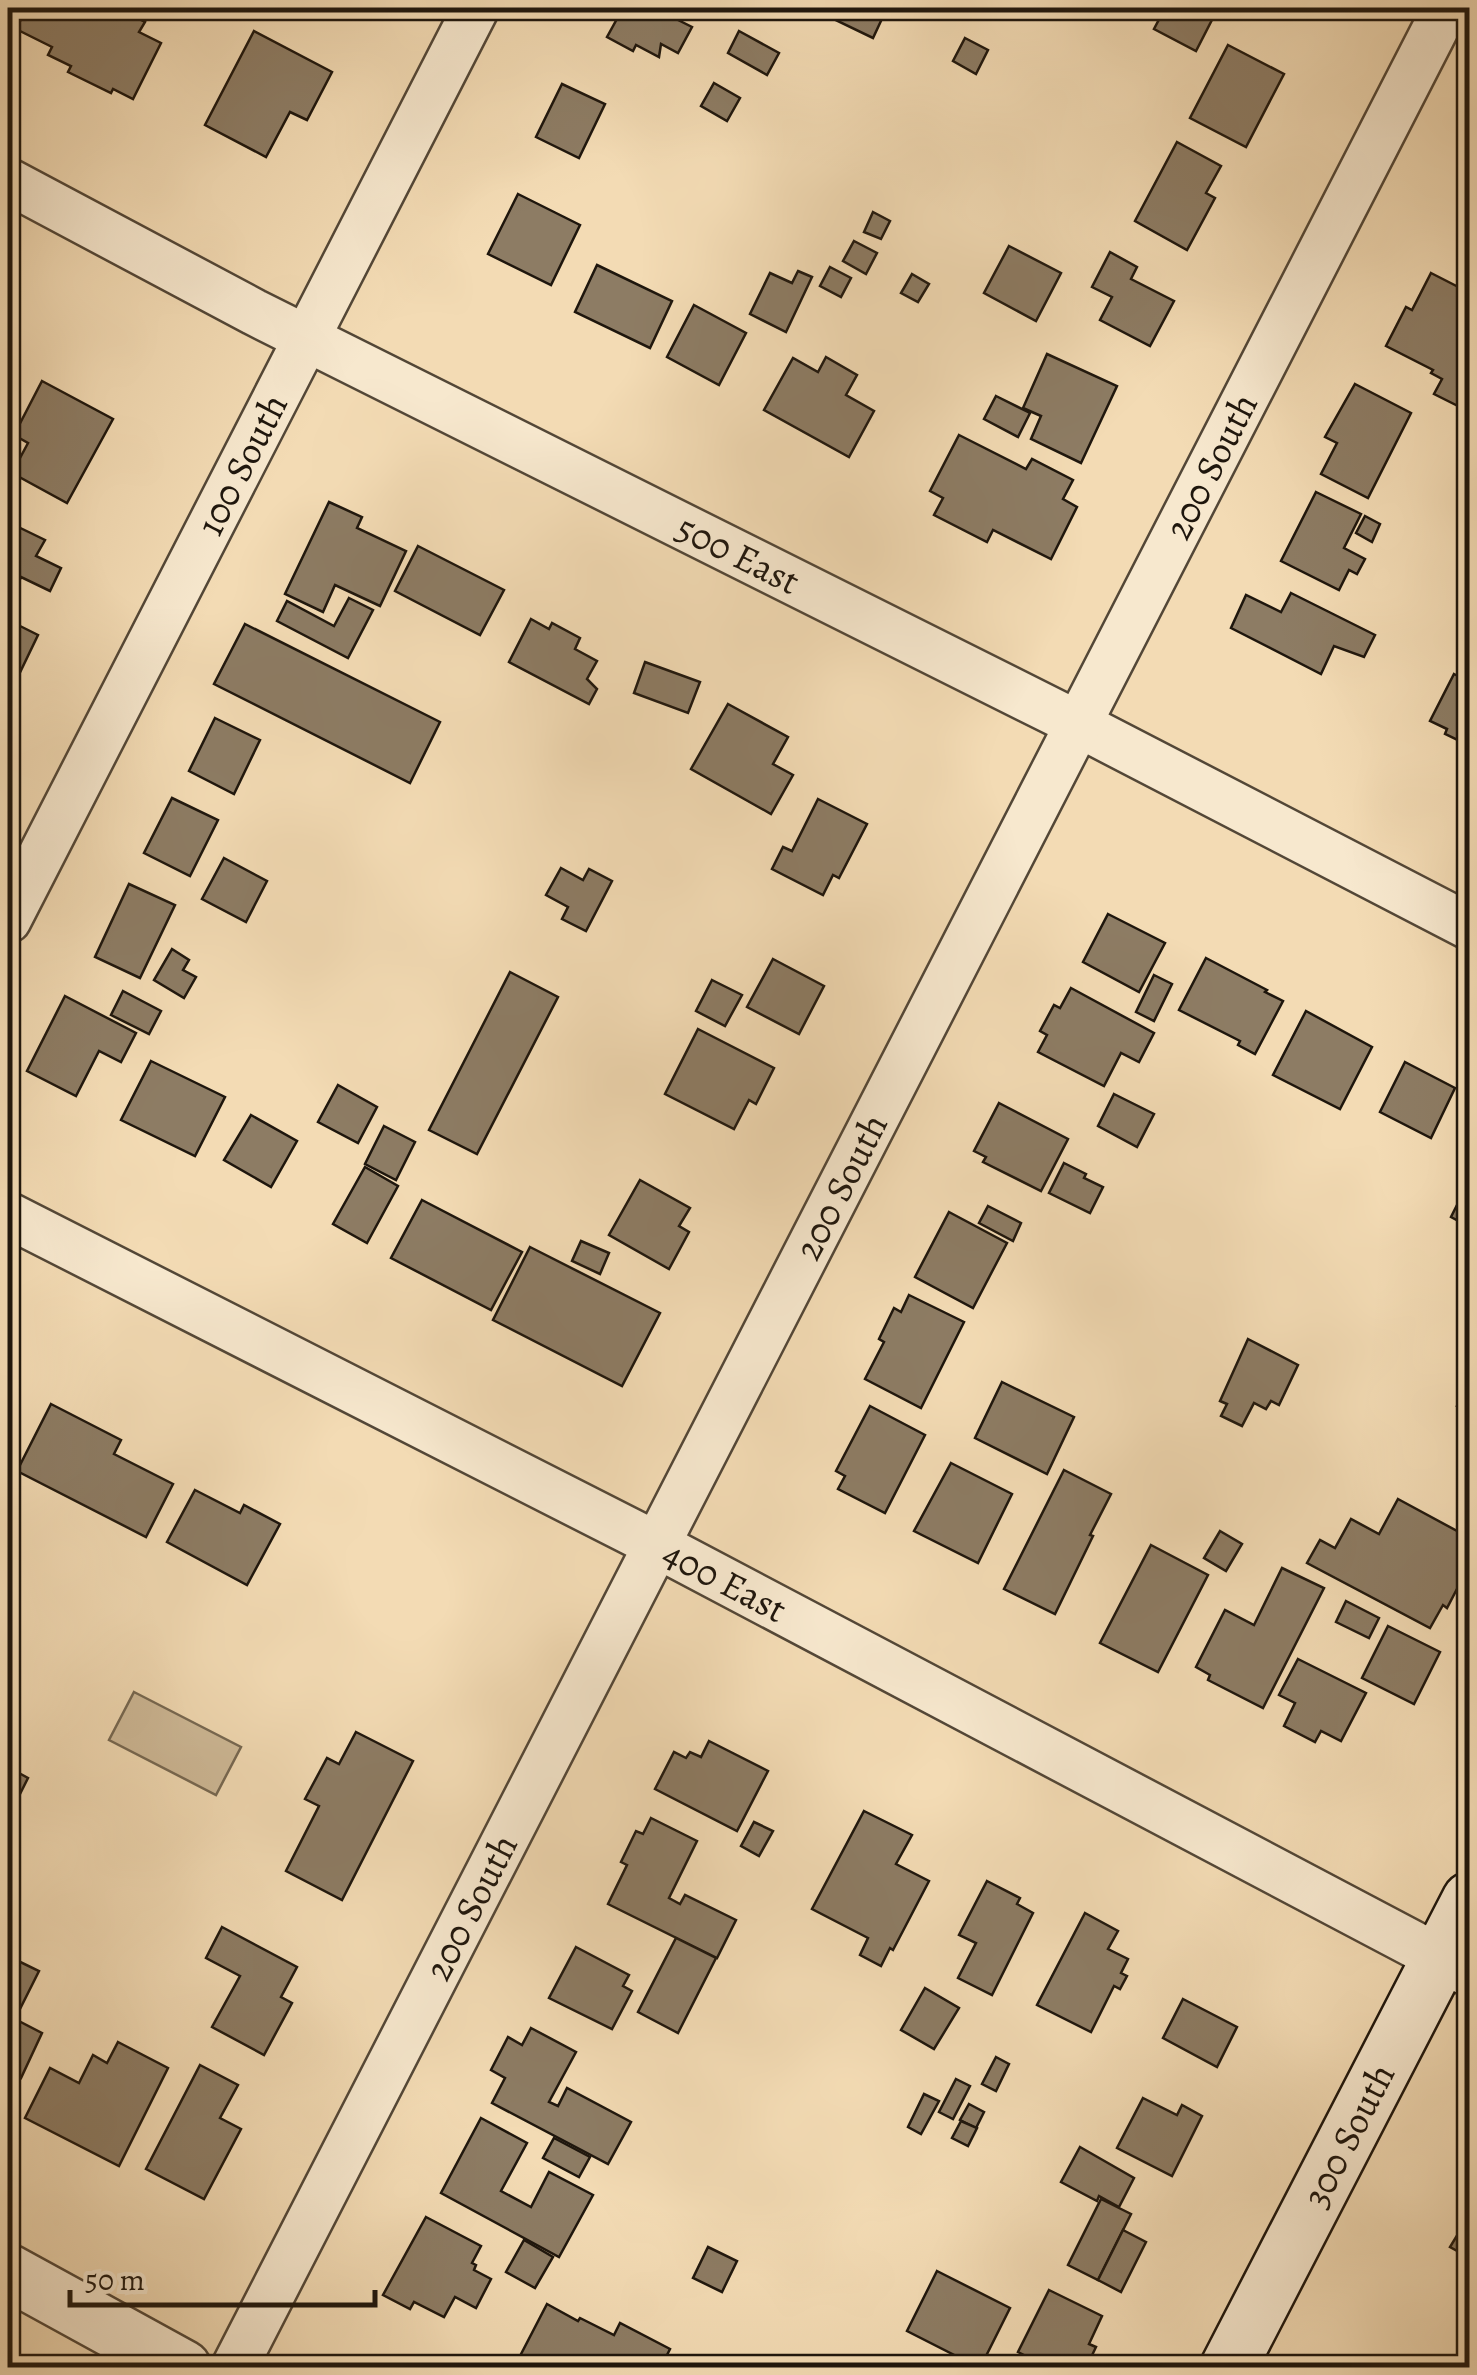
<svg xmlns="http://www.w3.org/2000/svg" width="1477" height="2375" font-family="Alegreya,serif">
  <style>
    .green { fill: #cfba98; stroke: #766852; stroke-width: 2.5 }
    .building { fill: #8d7c64; stroke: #1e160d; stroke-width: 2.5 }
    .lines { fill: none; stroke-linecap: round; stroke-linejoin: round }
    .minor-casing { stroke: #534737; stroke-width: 50 }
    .tertiary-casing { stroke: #534737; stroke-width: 60 }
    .secondary-casing { stroke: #1e160d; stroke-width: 60 }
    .minor { stroke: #f7e8ce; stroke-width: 45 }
    .tertiary { stroke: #f7e8ce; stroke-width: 55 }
    .secondary { stroke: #f7e8ce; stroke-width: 55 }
    .labels { text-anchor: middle; stroke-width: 8; stroke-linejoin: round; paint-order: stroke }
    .street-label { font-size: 38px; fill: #1e160d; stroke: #f7e8ce }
  </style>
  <rect width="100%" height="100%" fill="#f3dbb4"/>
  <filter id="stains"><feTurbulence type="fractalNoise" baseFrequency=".002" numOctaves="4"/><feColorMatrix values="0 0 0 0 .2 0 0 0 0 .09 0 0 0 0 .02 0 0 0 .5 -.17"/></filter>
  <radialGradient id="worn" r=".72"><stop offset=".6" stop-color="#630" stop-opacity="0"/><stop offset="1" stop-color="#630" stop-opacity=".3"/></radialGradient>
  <polygon class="green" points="134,1692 241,1747 216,1795 109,1740"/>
  <g class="building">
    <polygon points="27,8 117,8 145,22 139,32 161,43 133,99 113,89 111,93 68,72 71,66 48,55 52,47 16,29"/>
    <polygon points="301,8 325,8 320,17"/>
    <polygon points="623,8 654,8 692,27 678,53 661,44 659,57 636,45 633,51 607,37"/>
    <polygon points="828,8 887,8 873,38 825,15"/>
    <polygon points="1165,8 1208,8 1216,12 1196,51 1154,29"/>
    <polygon points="1290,8 1317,8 1311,19"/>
    <polygon points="254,31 332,72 307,120 290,112 266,157 205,125"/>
    <polygon points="739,31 779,53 767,75 728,53"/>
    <polygon points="965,38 988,50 976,74 953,61"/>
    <polygon points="1228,45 1284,74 1246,147 1190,118"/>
    <polygon points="714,83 740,98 727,121 701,106"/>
    <polygon points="562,84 605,104 579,158 536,137"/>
    <polygon points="1177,142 1221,166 1206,193 1215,198 1187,250 1135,221"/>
    <polygon points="518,194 580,225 551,285 488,254"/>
    <polygon points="873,212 890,221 881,239 864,232"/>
    <polygon points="854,241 877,253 866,274 843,261"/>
    <polygon points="1009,246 1061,273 1036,321 984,293"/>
    <polygon points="1110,252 1137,267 1131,279 1174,301 1150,346 1100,320 1112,297 1092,287"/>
    <polygon points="597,265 672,301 650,348 575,312"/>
    <polygon points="830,267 851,278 841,297 820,286"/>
    <polygon points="798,271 812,277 786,332 750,314 770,273 792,283"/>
    <polygon points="1431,273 1470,293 1470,307 1462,322 1470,325 1470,412 1434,394 1442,379 1431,373 1433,370 1386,346 1406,307 1412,310"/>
    <polygon points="912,274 929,284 918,302 901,293"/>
    <polygon points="694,305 746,333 719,385 667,357"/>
    <polygon points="1047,354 1117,386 1081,463 1031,439 1041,416 1023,408"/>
    <polygon points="826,357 857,375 846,395 874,411 849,457 764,410 793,358 818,372"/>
    <polygon points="42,381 113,419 67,503 12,473 28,443 14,435"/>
    <polygon points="1355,384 1411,413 1368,498 1321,474 1337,443 1325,437"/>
    <polygon points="996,396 1030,413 1018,437 984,419"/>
    <polygon points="959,435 1026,469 1032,459 1073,480 1063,499 1077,507 1051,559 993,530 987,542 934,515 943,498 930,491"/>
    <polygon points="1316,492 1361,514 1344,548 1365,559 1357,574 1349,570 1339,590 1281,561"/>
    <polygon points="329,502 362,517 357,528 406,551 380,606 335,585 323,612 285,594"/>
    <polygon points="1365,516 1380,524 1372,542 1356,533"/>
    <polygon points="8,522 45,540 36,556 61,568 50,591 21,577 13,595 8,592"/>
    <polygon points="418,546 504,590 480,635 395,591"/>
    <polygon points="1291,593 1375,635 1364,657 1334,646 1321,674 1231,628 1246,595 1281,612"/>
    <polygon points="349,598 373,610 348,658 277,621 287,601 334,626"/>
    <polygon points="531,619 549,629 552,623 580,638 575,649 597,661 587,679 597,689 589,704 509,662"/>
    <polygon points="8,620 38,635 12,689 8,687"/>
    <polygon points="245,624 440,722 410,783 214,684"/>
    <polygon points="645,662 700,682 688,713 634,693"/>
    <polygon points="1454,674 1470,682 1470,746 1445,734 1447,729 1430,721"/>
    <polygon points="728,704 788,737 773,764 793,775 771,814 691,769"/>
    <polygon points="215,718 260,740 234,794 189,771"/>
    <polygon points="1470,757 1470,779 1461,774"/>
    <polygon points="172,798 218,820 190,876 144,853"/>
    <polygon points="818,799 867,824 839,878 833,875 823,895 772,869 783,847 792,851"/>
    <polygon points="224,858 267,881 246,922 202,899"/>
    <polygon points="561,868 583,880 589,869 612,881 586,931 562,919 568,907 546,895"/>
    <polygon points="129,884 175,905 140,978 95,957"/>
    <polygon points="1108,914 1165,943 1139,992 1083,962"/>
    <polygon points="172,949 189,960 183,970 196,977 184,998 154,980"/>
    <polygon points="1206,958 1267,990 1265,992 1283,1001 1255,1054 1238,1045 1240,1041 1179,1010"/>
    <polygon points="773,959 824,986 799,1034 747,1007"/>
    <polygon points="510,972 558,997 477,1154 429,1130"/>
    <polygon points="1154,975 1172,984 1154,1021 1136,1012"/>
    <polygon points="712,980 742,995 725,1026 696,1011"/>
    <polygon points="1071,988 1154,1033 1139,1062 1121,1053 1104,1086 1038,1052 1047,1035 1040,1031 1054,1005 1060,1008"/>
    <polygon points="123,991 161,1011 149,1034 111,1015"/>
    <polygon points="65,996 136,1033 121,1062 99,1051 76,1096 27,1071"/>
    <polygon points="1306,1011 1372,1047 1340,1109 1273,1075"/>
    <polygon points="698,1029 774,1068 756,1104 749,1100 734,1129 665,1094"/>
    <polygon points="151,1061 225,1097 195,1156 121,1120"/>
    <polygon points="1405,1062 1455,1088 1431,1138 1380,1112"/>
    <polygon points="338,1085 377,1107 358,1143 318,1122"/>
    <polygon points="1114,1094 1154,1114 1137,1147 1098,1126"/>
    <polygon points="999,1103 1068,1139 1041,1191 983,1162 986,1157 974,1151"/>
    <polygon points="251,1115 297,1141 271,1187 224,1160"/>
    <polygon points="384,1126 415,1142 396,1180 365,1164"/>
    <polygon points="1064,1163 1086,1174 1084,1178 1103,1187 1090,1213 1049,1193"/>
    <polygon points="365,1167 398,1186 367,1243 333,1224"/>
    <polygon points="1470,1179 1470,1223 1468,1226 1451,1217"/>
    <polygon points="640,1180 690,1208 679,1226 689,1232 669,1269 609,1235"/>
    <polygon points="422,1200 522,1252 491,1310 391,1258"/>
    <polygon points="988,1206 1021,1223 1013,1241 979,1223"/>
    <polygon points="949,1212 1007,1243 973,1308 915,1277"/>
    <polygon points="581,1241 609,1253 600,1274 572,1261"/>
    <polygon points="530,1247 660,1313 622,1386 493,1320"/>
    <polygon points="909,1295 964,1322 921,1408 865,1379 884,1342 879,1339 894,1308 901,1312"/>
    <polygon points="1248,1339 1298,1365 1279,1405 1271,1401 1266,1409 1254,1403 1242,1426 1221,1416 1227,1404 1220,1401"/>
    <polygon points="1002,1382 1074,1417 1047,1474 975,1438"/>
    <polygon points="1470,1382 1470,1413 1457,1406"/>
    <polygon points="51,1404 121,1440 114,1454 173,1484 146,1537 17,1471"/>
    <polygon points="870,1406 925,1435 885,1513 838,1489 845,1476 836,1471"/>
    <polygon points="951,1463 1012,1494 978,1563 914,1531"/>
    <polygon points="1064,1470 1111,1494 1090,1535 1093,1536 1055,1614 1004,1589"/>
    <polygon points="195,1490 240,1513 244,1505 280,1524 247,1585 167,1542"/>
    <polygon points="1398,1499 1470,1538 1470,1594 1458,1587 1447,1608 1443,1605 1430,1628 1307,1563 1320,1540 1335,1548 1351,1519 1379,1534"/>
    <polygon points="1220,1531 1242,1544 1226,1571 1204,1558"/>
    <polygon points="1151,1545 1208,1575 1158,1672 1100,1643"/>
    <polygon points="1282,1568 1324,1588 1263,1708 1208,1680 1210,1675 1196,1667 1225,1610 1254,1625"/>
    <polygon points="1346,1601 1379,1618 1369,1638 1336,1622"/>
    <polygon points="1388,1626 1440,1652 1414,1704 1362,1678"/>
    <polygon points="1298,1659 1366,1693 1341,1741 1321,1731 1315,1742 1284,1726 1295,1703 1279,1695"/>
    <polygon points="356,1732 413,1761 342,1900 286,1871 319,1806 305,1799 327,1758 339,1764"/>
    <polygon points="709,1741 768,1771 737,1831 655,1789 674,1752 686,1758 690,1752 701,1757"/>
    <polygon points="8,1767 28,1778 8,1818"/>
    <polygon points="864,1811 912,1835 896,1864 929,1881 893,1950 890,1948 881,1966 860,1955 868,1938 812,1909"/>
    <polygon points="651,1818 697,1841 669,1898 680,1904 685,1895 736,1920 717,1958 608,1904 627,1865 621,1862 636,1831 643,1834"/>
    <polygon points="754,1822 773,1831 759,1856 741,1846"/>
    <polygon points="987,1881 1020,1898 1017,1904 1033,1913 992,1995 958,1978 976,1943 959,1935"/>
    <polygon points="1085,1913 1118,1931 1108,1949 1128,1959 1121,1973 1127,1976 1120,1989 1114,1986 1091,2032 1037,2005"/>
    <polygon points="222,1927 297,1967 281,1997 292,2003 264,2055 212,2027 240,1976 206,1958"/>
    <polygon points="676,1938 716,1958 678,2033 638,2012"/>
    <polygon points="576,1947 629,1975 623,1986 632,1991 612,2029 549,1998"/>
    <polygon points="8,1956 39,1971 15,2019 42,2033 21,2078 8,2072"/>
    <polygon points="925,1988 959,2008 934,2049 901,2030"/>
    <polygon points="1183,1999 1237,2027 1217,2067 1163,2038"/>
    <polygon points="531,2028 576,2052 549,2102 558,2106 567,2088 631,2122 608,2164 492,2103 505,2078 491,2070 508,2037 522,2045"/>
    <polygon points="118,2042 168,2068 119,2166 25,2118 50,2068 79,2083 93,2055 107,2063"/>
    <polygon points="996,2057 1009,2064 996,2091 982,2084"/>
    <polygon points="200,2065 238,2085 220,2118 241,2129 204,2199 146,2169"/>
    <polygon points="956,2079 970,2086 953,2119 939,2112"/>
    <polygon points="924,2094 939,2101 921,2134 908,2127"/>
    <polygon points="1143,2098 1177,2115 1182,2105 1202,2116 1172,2176 1117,2148"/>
    <polygon points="969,2104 984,2112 976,2128 960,2120"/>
    <polygon points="481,2118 527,2143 501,2191 531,2207 549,2172 593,2195 559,2257 441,2193"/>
    <polygon points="961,2121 977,2128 968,2146 952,2138"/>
    <polygon points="554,2138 590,2157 579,2177 543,2158"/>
    <polygon points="1080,2147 1134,2178 1119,2207 1099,2196 1097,2201 1061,2182"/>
    <polygon points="1101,2199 1131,2214 1098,2280 1068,2265"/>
    <polygon points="426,2217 481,2246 472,2263 476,2265 474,2270 491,2279 476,2308 455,2297 444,2317 414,2302 410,2309 383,2295"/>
    <polygon points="1467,2219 1470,2220 1470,2258 1450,2247"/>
    <polygon points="1123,2230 1146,2242 1121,2292 1098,2280"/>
    <polygon points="524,2240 553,2257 535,2288 506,2272"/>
    <polygon points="708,2247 737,2261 722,2292 693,2278"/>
    <polygon points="937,2271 1010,2308 980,2368 907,2331"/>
    <polygon points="1049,2290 1102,2316 1089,2344 1096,2347 1086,2368 1050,2368 1018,2352"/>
    <polygon points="547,2304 578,2321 580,2318 614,2335 620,2323 670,2349 662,2365 668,2368 537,2368 519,2358"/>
  </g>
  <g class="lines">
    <g class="minor-casing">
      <g id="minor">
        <path id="s1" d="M8 181 254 312 1080 725 1470 927"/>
        <path id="s2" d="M8 920 476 8"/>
        <path id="s3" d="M8 1215 657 1545 1470 1974"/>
        <path id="s4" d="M234 2368 1446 8"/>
      </g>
    </g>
    <g class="tertiary-casing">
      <polyline id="tertiary" points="8,2272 183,2368"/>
    </g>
    <g class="secondary-casing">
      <g id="secondary">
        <path id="s5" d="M1228 2368 1470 1900"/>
      </g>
    </g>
    <use href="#minor" class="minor"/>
    <use href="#tertiary" class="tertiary"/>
    <use href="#secondary" class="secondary"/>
  </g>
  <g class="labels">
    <g class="street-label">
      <text dy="13" stroke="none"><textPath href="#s2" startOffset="512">100 South</textPath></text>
      <text dy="13" stroke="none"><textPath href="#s4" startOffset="2138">200 South</textPath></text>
      <text dy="13" stroke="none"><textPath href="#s1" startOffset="820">500 East</textPath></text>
      <text dy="13" stroke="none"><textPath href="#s4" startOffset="1328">200 South</textPath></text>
      <text dy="13" stroke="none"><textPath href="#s3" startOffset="805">400 East</textPath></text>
      <text dy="13" stroke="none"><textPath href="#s4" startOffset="518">200 South</textPath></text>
      <text dy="13" stroke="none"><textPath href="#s5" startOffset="262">300 South</textPath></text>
    </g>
  </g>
  <rect width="1477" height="2375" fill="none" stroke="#f3dbb4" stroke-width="40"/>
  <rect x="10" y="10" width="1457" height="2355" fill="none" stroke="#1e160d" stroke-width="5"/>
  <rect x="20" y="20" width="1437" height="2335" fill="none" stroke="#1e160d" stroke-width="2.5"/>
  <path d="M70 2290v15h305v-15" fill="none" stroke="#1e160d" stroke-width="5"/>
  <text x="85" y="2290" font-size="30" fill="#1e160d" stroke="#f7e8ce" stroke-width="8" paint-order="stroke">50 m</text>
  <rect width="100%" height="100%" filter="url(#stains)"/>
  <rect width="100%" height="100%" fill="url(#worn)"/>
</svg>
